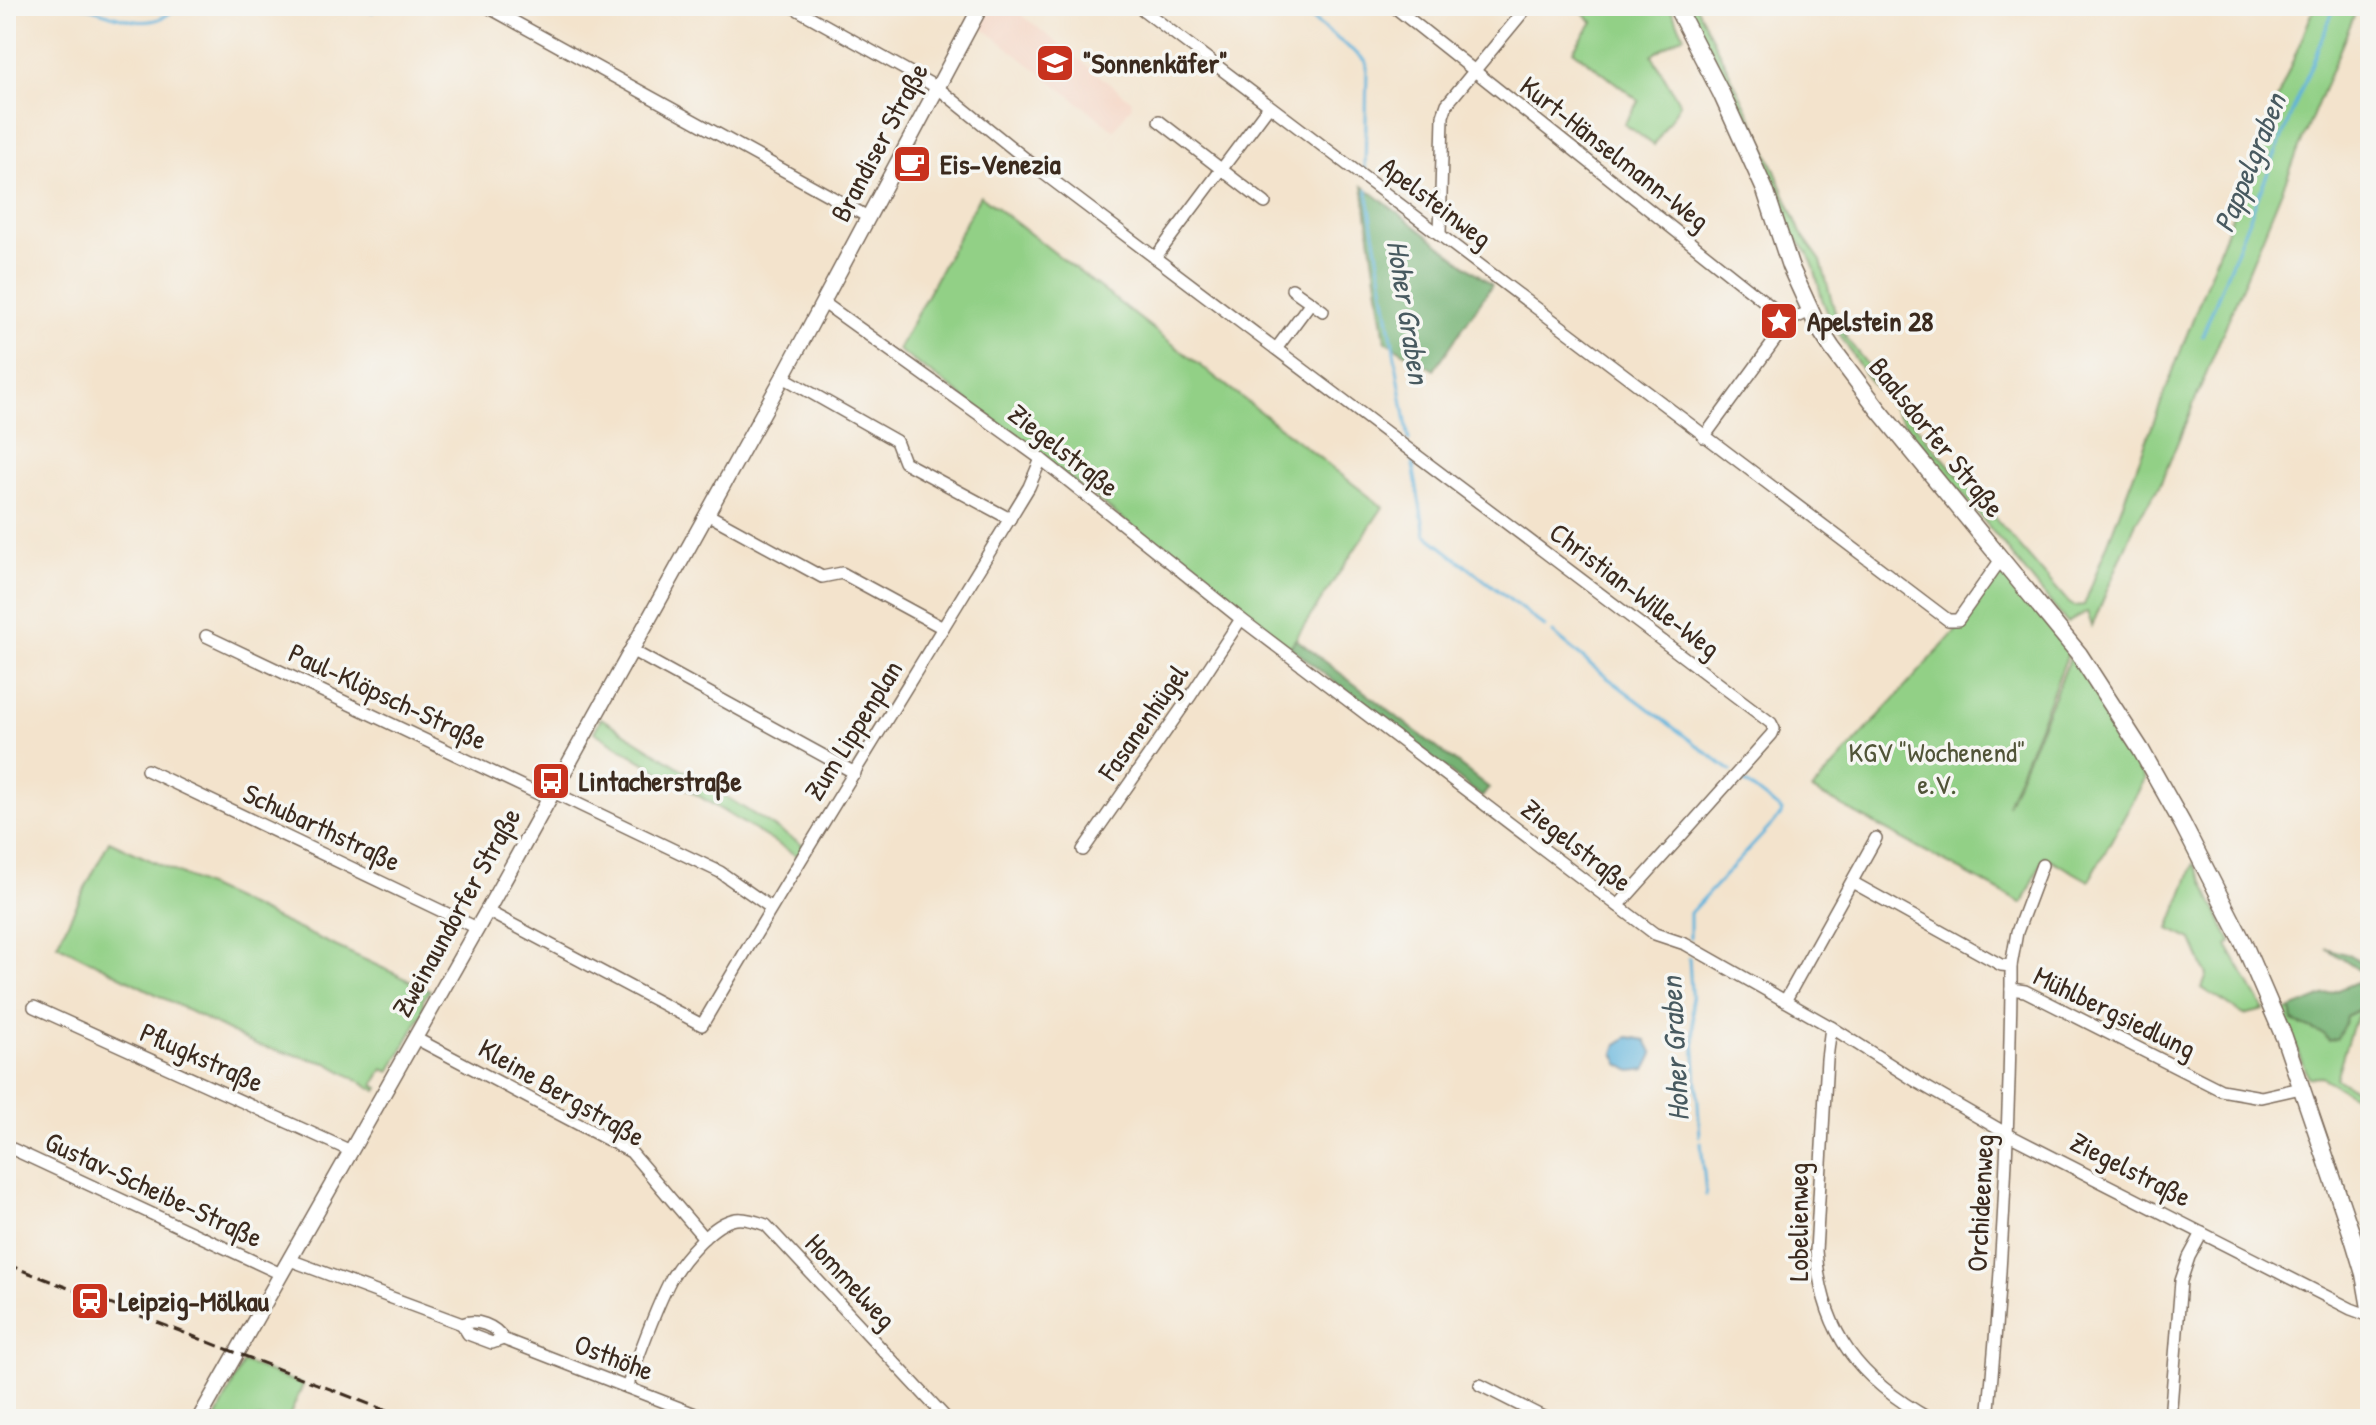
<svg xmlns="http://www.w3.org/2000/svg" width="2376" height="1425" font-family="'Patrick Hand',sans-serif">
  <style>
    .built { fill: #f5d3c1 }
    .green { fill: #92d086; stroke: #667d52; stroke-width: 2 }
    .forest { fill: #75b273; stroke: #586e48; stroke-width: 2 }
    .water { fill: #5fb2db; stroke: #4d6e7c; stroke-width: 2 }
    .lines { fill: none; stroke-linecap: round; stroke-linejoin: round }
    .stream { stroke: #5fb2db; stroke-width: 3 }
    .minor-casing { stroke: #7b6b5b; stroke-width: 14 }
    .tertiary-casing { stroke: #7b6b5b; stroke-width: 17 }
    .secondary-casing { stroke: #7b6b5b; stroke-width: 19 }
    .minor { stroke: #fff; stroke-width: 11 }
    .tertiary { stroke: #fff; stroke-width: 14 }
    .secondary { stroke: #fff; stroke-width: 16 }
    .rail { stroke: #3b2a1e; stroke-width: 3; stroke-dasharray: 12 6; stroke-linecap: butt }
    .labels { text-anchor: middle; stroke-width: 7; stroke-linejoin: round; paint-order: stroke }
    .poi-label { font-size: 28px; font-weight: bold; fill: #3b2a1e; stroke: #f6f6f2; text-anchor: start }
    .street-label { font-size: 28px; fill: #3b2a1e; stroke: #f6f6f2 }
    .park-label { font-size: 28px; fill: #515438; stroke: #f6f6f2 }
    .water-label { font-size: 30px; font-style: italic; fill: #485a60; stroke: #f6f6f2 }
  </style>
  <rect width="100%" height="100%" fill="#f6f6f2"/>
  <filter id="ink" filterUnits="userSpaceOnUse"><feTurbulence type="fractalNoise" baseFrequency=".0125" numOctaves="2"/><feDisplacementMap in="SourceGraphic" scale="16" xChannelSelector="R" yChannelSelector="G"/><feConvolveMatrix kernelMatrix="1 2 1 2 8 2 1 2 1" color-interpolation-filters="sRGB"/></filter>
  <filter id="wash" filterUnits="userSpaceOnUse"><feTurbulence type="fractalNoise" baseFrequency=".006" numOctaves="4" result="noise"/><feDisplacementMap in="SourceGraphic" scale="32" xChannelSelector="R" yChannelSelector="G"/><feGaussianBlur stdDeviation="1.8" result="paint"/><feColorMatrix in="noise" values="0 0 0 0 0 0 0 0 0 0 0 0 0 0 0 0 0 1.4 0 .05"/><feComposite in="paint" operator="in"/></filter>
  <g filter="url(#wash)">
    <rect width="100%" height="100%" fill="#f3e3cc"/>
    <polygon class="built" points="992,6 1010,6 1131,100 1132,105 1114,130 980,26"/>
    <g class="green">
      <polygon points="1576,6 1669,6 1684,35 1652,55 1680,104 1654,145 1624,124 1639,101 1573,50 1593,22"/>
      <polygon points="1689,6 1696,6 1760,135 1801,233 1821,261 1836,316 1847,339 1930,443 2069,603 2074,606 2084,605 2267,124 2315,6 2358,6 2160,485 2136,522 2092,626 2087,612 2067,623 1864,373 1830,319 1822,299 1814,267 1808,253 1794,236 1756,139"/>
      <polygon points="980,195 1383,507 1290,647 946,384 898,350"/>
      <polygon points="2004,569 2070,649 2007,805 2072,654 2145,779 2089,881 2044,856 2023,904 1812,790 1955,632 1996,570"/>
      <polygon points="601,718 804,846 797,856 594,732"/>
      <polygon points="109,841 430,990 423,1000 423,1012 390,1072 383,1069 374,1085 379,1088 377,1091 327,1063 256,1045 57,944"/>
      <polygon points="2194,863 2231,942 2227,945 2264,1010 2244,1015 2202,988 2207,975 2192,940 2169,929"/>
      <polygon points="2291,1009 2293,1021 2324,1034 2346,1016 2362,1009 2352,1026 2336,1078 2370,1097 2370,1105 2321,1077 2309,1078 2283,1012"/>
      <polygon points="243,1362 303,1385 288,1419 216,1419"/>
    </g>
    <g class="forest">
      <polygon points="1363,186 1492,285 1434,370 1385,341"/>
      <polygon points="1296,639 1489,788 1482,797 1290,647"/>
      <path d="M2326 948 2349 955 2370 966C2370 993 2374 1004 2346 1016L2345 1023 2337 1038 2329 1041 2324 1034 2293 1021 2291 1009 2369 977Z"/>
    </g>
    <polygon class="water" points="1628,1037 1646,1040 1653,1054 1646,1069 1631,1071 1619,1064 1614,1053 1617,1044"/>
    <g class="lines">
      <g class="stream">
        <path d="M83 6C115 15 152 36 177 6"/>
        <polyline points="364,6 372,12 376,6"/>
        <polyline points="1295,6 1365,60 1367,65 1365,172"/>
        <polyline points="6,15 18,6"/>
        <polyline points="1367,190 1409,440"/>
        <polyline points="2202,336 2335,6"/>
        <polyline points="1412,459 1425,534 1545,627"/>
        <polyline points="1553,633 1596,669 1731,771"/>
        <polyline points="1690,938 1690,913 1781,815 1782,811 1739,778"/>
        <polyline points="1689,958 1700,1136"/>
        <polyline points="1701,1142 1706,1195"/>
      </g>
    </g>
  </g>
  <g filter="url(#ink)">
    <g class="lines">
      <g class="minor-casing">
        <g id="minor">
          <polyline points="486,6 868,217"/>
          <polyline points="791,6 938,88 1043,173 1771,723 1774,729 1772,734 1618,906"/>
          <path d="M1138 6C1408 211 1677 417 1948 620H1958L2002 558"/>
          <polyline points="1393,6 1789,321 1810,311"/>
          <polyline points="1159,121 1265,203"/>
          <polyline points="1440,234 1443,116 1447,104 1528,6"/>
          <polyline points="1155,258 1269,106"/>
          <polyline points="1292,289 1323,311"/>
          <polyline points="824,303 1041,459 1241,619 1655,934 1685,944 1831,1027 1919,1083 2009,1135 2351,1309 2370,1316"/>
          <polyline points="1276,349 1311,302"/>
          <polyline points="783,377 896,441 904,462 1010,519"/>
          <polyline points="1704,437 1789,321"/>
          <polyline points="707,514 822,577 842,573 943,628"/>
          <polyline points="206,636 549,799"/>
          <polyline points="631,650 855,773"/>
          <polyline points="147,770 477,928"/>
          <polyline points="553,792 720,872 770,907"/>
          <polyline points="1083,850 1191,695 1241,619"/>
          <polyline points="1852,882 2001,965 2011,966 2011,989 2025,991 2221,1090 2261,1097 2301,1088"/>
          <path d="M487 911 702 1025C808 844 920 667 1029 487L1041 459"/>
          <polyline points="2011,966 2017,932 2042,865"/>
          <polyline points="1785,1001 1876,838"/>
          <polyline points="34,1007 351,1151"/>
          <path d="M1831 1027 1827 1059 1816 1251C1822 1334 1860 1380 1930 1419"/>
          <polyline points="415,1038 631,1152 704,1238"/>
          <polyline points="6,1146 281,1274"/>
          <path d="M290 1260 462 1324C476 1318 496 1326 503 1339L708 1419"/>
          <polyline points="462,1324 468,1334 492,1343 503,1339"/>
          <polyline points="1480,1385 1547,1419"/>
          <path d="M627 1387C640 1353 655 1308 672 1277 683 1259 713 1222 736 1219 745 1218 758 1222 766 1225L947 1419"/>
          <path d="M1988 1419C2002 1276 2009 1133 2011 989"/>
          <polyline points="2170,1419 2181,1281 2189,1257 2202,1233"/>
        </g>
      </g>
      <g class="tertiary-casing">
        <polyline id="tertiary" points="199,1419 487,911 783,377 981,6"/>
      </g>
      <g class="secondary-casing">
        <polyline id="secondary" points="1676,6 1721,93 1765,190 1790,266 1817,325 1832,348 1878,409 2079,654 2141,750 2182,823 2243,942 2284,1037 2353,1238 2364,1274 2370,1308"/>
      </g>
      <use href="#minor" class="minor"/>
      <use href="#tertiary" class="tertiary"/>
      <use href="#secondary" class="secondary"/>
      <polyline class="rail" points="6,1264 408,1419"/>
    </g>
  </g>
  <defs>
    <g id="school-square" transform="scale(2)"><rect x="-9" y="-9" width="18" height="18" rx="4" fill="#c8321e" stroke="#f6f6f2"/><path d="M0-5L7-2L0 1L-7-2ZM-4 1L0 2.5L4 1V4Q0 6-4 4Z" fill="#fff"/></g>
    <g id="cafe-square" transform="scale(2)"><rect x="-9" y="-9" width="18" height="18" rx="4" fill="#c8321e" stroke="#f6f6f2"/><path d="M-5.5-4.5H6V0H3Q3 3.5 0 3.5H-2.5Q-5.5 3.5-5.5 0ZM3-3.2v2h1.7v-2ZM-6 4.5H4V6H-6Z" fill="#fff"/></g>
    <g id="sight-square" transform="scale(2)"><rect x="-9" y="-9" width="18" height="18" rx="4" fill="#c8321e" stroke="#f6f6f2"/><path d="M0-6L1.8-2.2L6-1.7L2.9 1.2L3.7 5.4L0 3.3L-3.7 5.4L-2.9 1.2L-6-1.7L-1.8-2.2Z" fill="#fff"/></g>
    <g id="bus-square" transform="scale(2)"><rect x="-9" y="-9" width="18" height="18" rx="4" fill="#c8321e" stroke="#f6f6f2"/><path d="M-5-6H5V4H4V6H2V4H-2V6H-4V4H-5ZM-3.5-4V0h7V-4ZM-3.5 1.2v1.5H-2V1.2ZM2 1.2v1.5H3.5V1.2Z" fill="#fff"/></g>
    <g id="station-square" transform="scale(2)"><rect x="-9" y="-9" width="18" height="18" rx="4" fill="#c8321e" stroke="#f6f6f2"/><path d="M-3-6H3Q5-6 5-4V2Q5 4 3 4L4.5 6H3L1.5 4h-3L-3 6H-4.5L-3 4Q-5 4-5 2V-4Q-5-6-3-6ZM-3.5-4v3h7v-3ZM-3.5 1v1.5H-2V1ZM2 1v1.5H3.5V1Z" fill="#fff"/></g>
  </defs>
  <g fill-rule="evenodd">
    <use href="#school-square" x="1055" y="63"/>
    <use href="#cafe-square" x="912" y="164"/>
    <use href="#sight-square" x="1779" y="321"/>
    <use href="#bus-square" x="551" y="781"/>
    <use href="#station-square" x="90" y="1301"/>
  </g>
  <g class="labels">
    <g class="poi-label">
      <text x="1083" y="73">"Sonnenkäfer"</text>
      <text x="940" y="174">Eis-Venezia</text>
      <text x="1807" y="331">Apelstein 28</text>
      <text x="579" y="791">Lintacherstraße</text>
      <text x="118" y="1311">Leipzig-Mölkau</text>
    </g>
    <g class="street-label">
      <text transform="translate(879 142) rotate(-62)" y="10">Brandiser Straße</text>
      <text transform="translate(1615 153) rotate(38)" y="10">Kurt-Hänselmann-Weg</text>
      <text transform="translate(1436 202) rotate(37)" y="10">Apelsteinweg</text>
      <text transform="translate(1937 437) rotate(51)" y="10">Baalsdorfer Straße</text>
      <text transform="translate(1064 450) rotate(38)" y="10">Ziegelstraße</text>
      <text transform="translate(1635 590) rotate(37)" y="10">Christian-Wille-Weg</text>
      <text transform="translate(388 696) rotate(25)" y="10">Paul-Klöpsch-Straße</text>
      <text transform="translate(1143 722) rotate(-55)" y="10">Fasanenhügel</text>
      <text transform="translate(853 730) rotate(-58)" y="10">Zum Lippenplan</text>
      <text transform="translate(322 827) rotate(25)" y="10">Schubarthstraße</text>
      <text transform="translate(1577 845) rotate(38)" y="10">Ziegelstraße</text>
      <text transform="translate(456 912) rotate(-61)" y="10">Zweinaundorfer Straße</text>
      <text transform="translate(2115 1012) rotate(26)" y="10">Mühlbergsiedlung</text>
      <text transform="translate(202 1057) rotate(24)" y="10">Pflugkstraße</text>
      <text transform="translate(562 1092) rotate(30)" y="10">Kleine Bergstraße</text>
      <text transform="translate(2131 1169) rotate(27)" y="10">Ziegelstraße</text>
      <text transform="translate(154 1189) rotate(25)" y="10">Gustav-Scheibe-Straße</text>
      <text transform="translate(1980 1203) rotate(-87)" y="10">Orchideenweg</text>
      <text transform="translate(1798 1222) rotate(-90)" y="10">Lobelienweg</text>
      <text transform="translate(851 1281) rotate(47)" y="10">Hommelweg</text>
      <text transform="translate(614 1357) rotate(21)" y="10">Osthöhe</text>
    </g>
    <g class="park-label">
      <text x="1937" y="762">KGV "Wochenend"<tspan x="1937" dy="32">e.V.</tspan></text>
    </g>
    <g class="water-label">
      <text transform="translate(2250 163) rotate(-68)" y="10">Pappelgraben</text>
      <text transform="translate(1408 312) rotate(81)" y="10">Hoher Graben</text>
      <text transform="translate(1675 1049) rotate(-93)" y="10">Hoher Graben</text>
    </g>
  </g>
  <rect width="2376" height="1425" fill="none" stroke="#f6f6f2" stroke-width="32"/>
</svg>
